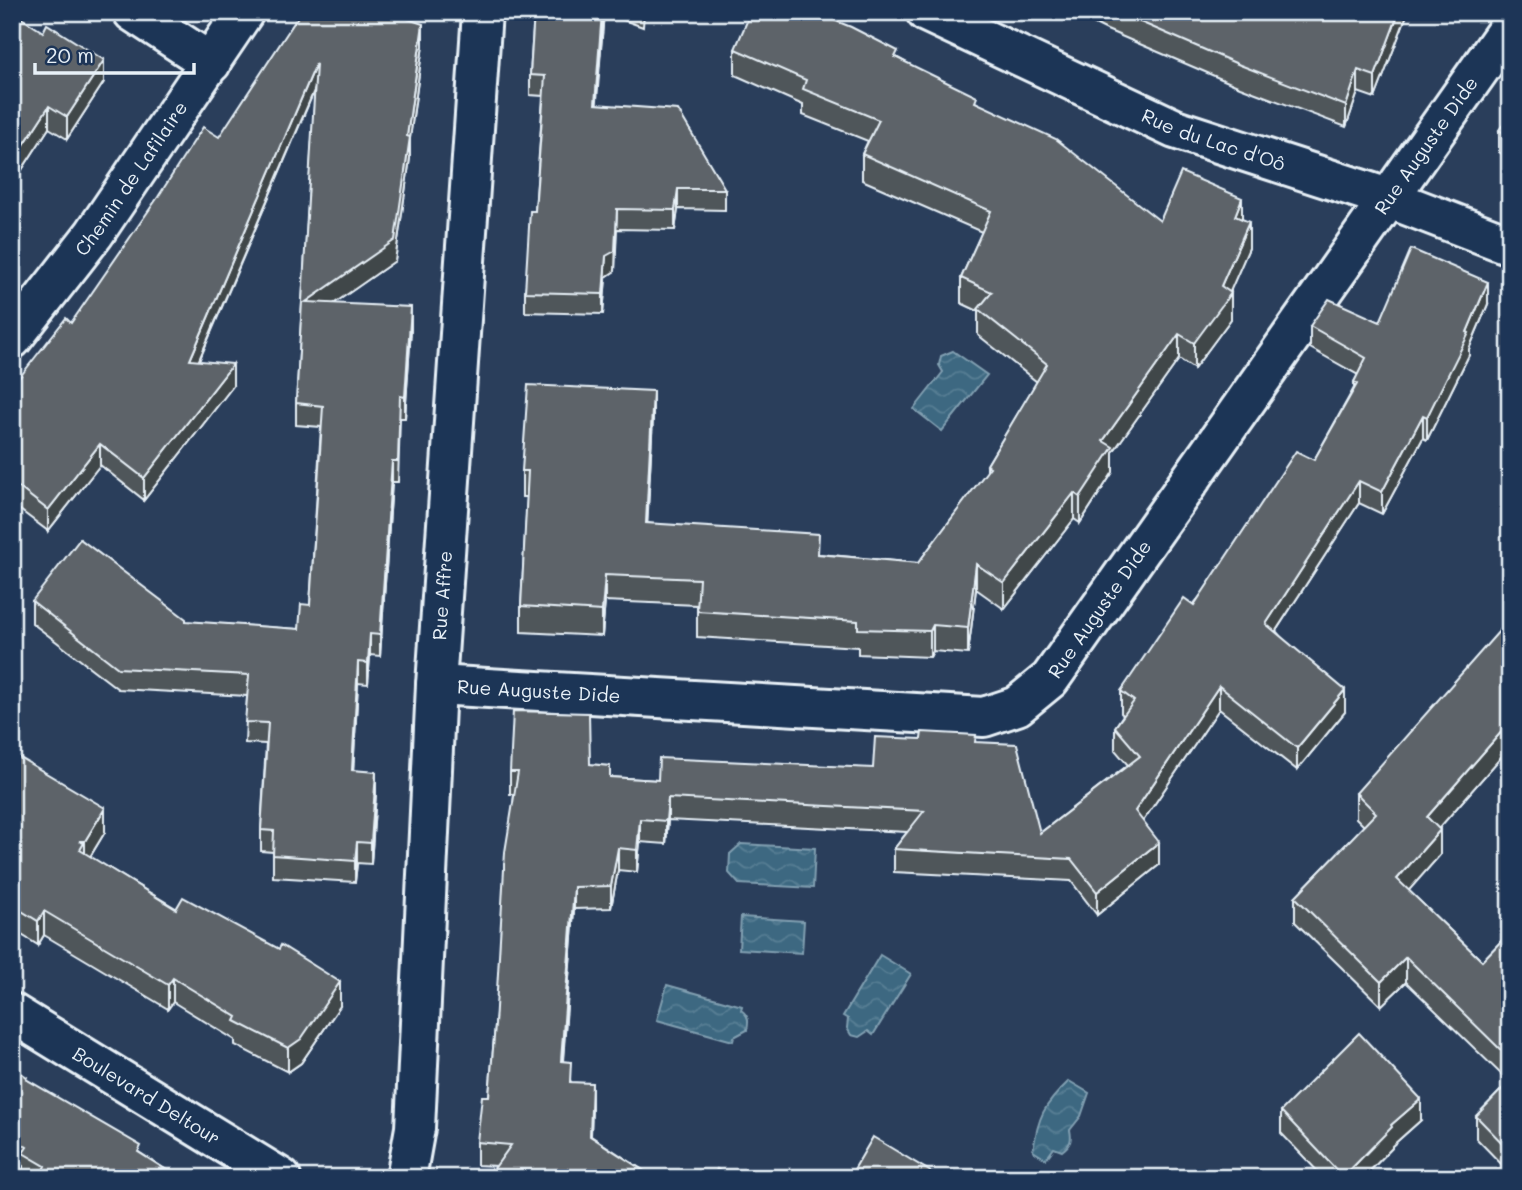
<svg xmlns="http://www.w3.org/2000/svg" width="1522" height="1190" font-family="Mali,sans-serif">
  <style>
    .water { fill: url(#water-waves); stroke: #819fb1; stroke-width: 2 }
    .lines { fill: none; stroke-linecap: round; stroke-linejoin: round }
    .minor-casing { stroke: #e8f1f8; stroke-width: 44 }
    .minor { stroke: #1d3557; stroke-width: 38 }
    .wall { fill: #50565a; stroke: #e8f1f8; stroke-width: 2 }
    .shaded-wall { fill: #41464a; stroke: #e8f1f8; stroke-width: 2 }
    .building { fill: #5d6469; stroke: #e8f1f8; stroke-width: 2 }
    .labels { text-anchor: middle; stroke-width: 5; stroke-linejoin: round; paint-order: stroke }
    .street-label { font-size: 19px; fill: #e8f1f8; stroke: #1d3557 }
  </style>
  <defs>
    <pattern id="water-waves" width="16" height="10" patternUnits="userSpaceOnUse" patternTransform="scale(1.75)"><rect width="16" height="10" fill="#3c6881"/><path d="M0 5q4-4 8 0t8 0" fill="none" stroke="#587e94"/></pattern>
  </defs>
  <rect width="100%" height="100%" fill="#2a3e5b"/>
  <filter id="ink" filterUnits="userSpaceOnUse"><feTurbulence type="fractalNoise" baseFrequency=".0143" numOctaves="2"/><feDisplacementMap in="SourceGraphic" scale="14" xChannelSelector="R" yChannelSelector="G"/><feConvolveMatrix kernelMatrix="1 2 1 2 8 2 1 2 1" color-interpolation-filters="sRGB"/></filter>
  <g filter="url(#ink)">
    <g class="water">
      <polygon points="953,351 987,375 942,431 914,409 943,372 939,365 941,356"/>
      <polygon points="741,844 815,848 813,888 739,884 729,873 730,854"/>
      <polygon points="741,917 804,921 802,953 739,949"/>
      <polygon points="880,955 911,974 873,1035 868,1031 859,1037 851,1035 847,1028 848,1019 843,1016"/>
      <path d="M667 985 742 1006 741 1010C749 1016 749 1021 747 1030L734 1037 733 1041 657 1020Z"/>
      <path d="M1069 1081 1089 1093 1081 1116 1070 1130C1072 1140 1071 1144 1062 1151L1054 1148 1046 1159 1033 1151C1038 1116 1044 1105 1069 1081Z"/>
    </g>
    <g class="lines">
      <g class="minor-casing">
        <g id="minor">
          <polyline points="133,12 211,63"/>
          <path id="s1" d="M926 12 1175 129 1388 198 1510 245"/>
          <path id="s2" d="M12 339 94 234 244 12"/>
          <path id="s3" d="M436 685 984 717 1017 706 1050 679 1510 26"/>
          <path id="s4" d="M12 1013 281 1178"/>
          <path id="s5" d="M406 1178 415 1128 436 685 482 12"/>
        </g>
      </g>
      <use href="#minor" class="minor"/>
    </g>
    <g class="wall">
      <polygon points="12,12 104,82 67,139 49,128 12,185"/>
      <polygon points="534,12 644,12 643,27 604,13 596,104 725,189 725,210 678,209 675,230 617,229 615,271 606,277 603,314 525,312 525,292 535,211 543,96 530,95 530,75"/>
      <polygon points="1071,12 1297,12 1304,16 1306,12 1408,12 1375,98 1358,92 1346,127 1240,87 1107,30"/>
      <polygon points="408,19 423,45 410,137 410,158 395,261 334,303 411,329 405,418 400,418 398,482 392,482 380,656 370,655 368,684 358,683 353,770 376,793 371,864 357,863 355,882 273,877 273,852 261,851 261,830 266,744 245,743 247,696 118,689 32,623 32,601 186,622 299,629 310,605 321,427 296,425 296,403 315,89 199,361 233,386 144,500 100,465 48,531 12,504 12,387 71,323 219,137"/>
      <polygon points="735,49 898,58 977,103 1160,221 1242,219 1249,248 1229,292 1231,319 1194,369 1179,359 1113,452 1113,472 1080,523 1074,519 1004,609 976,589 968,654 933,651 930,657 858,654 858,647 697,637 697,605 605,601 602,636 521,632 521,606 527,497 522,497 522,471 653,417 647,523 819,554 918,563 987,472 987,465 1037,382 978,335 978,311 961,303 961,278 982,232 862,180 862,154 868,141 803,115 803,105 735,75"/>
      <polygon points="1510,116 1510,159 1499,152 1499,130"/>
      <polygon points="1488,304 1469,349 1469,355 1427,440 1423,438 1382,514 1359,503 1276,631 1345,712 1297,770 1219,709 1143,821 1159,865 1097,915 1071,881 894,872 894,849 907,832 668,820 666,844 640,842 637,872 618,870 611,908 574,909 563,1061 571,1082 592,1105 591,1136 655,1178 491,1178 491,1173 496,1166 477,1165 477,1142 489,1096 495,1025 514,794 510,794 510,772 590,764 610,777 658,780 873,768 975,742 1040,833 1128,765 1115,750 1115,727 1123,715 1121,713 1121,691 1314,460 1354,388 1354,382 1358,375 1310,348 1310,326 1380,322"/>
      <polygon points="1510,747 1439,828 1440,855 1408,890 1482,961 1510,932 1505,1078 1406,982 1381,1006 1295,922 1295,897 1364,826 1356,818 1356,793"/>
      <polygon points="12,753 105,832 90,857 340,1006 301,1063 288,1072 235,1045 235,1040 173,1002 168,1009 44,935 38,945 12,929"/>
      <polygon points="12,1067 27,1080 179,1178 28,1178 23,1175 23,1166 12,1159"/>
      <polygon points="1510,1081 1510,1173 1476,1138 1476,1116"/>
      <polygon points="1281,1111 1421,1120 1392,1146 1392,1148 1363,1178 1324,1178 1281,1133"/>
    </g>
    <g class="shaded-wall">
      <polygon points="602,12 604,12 595,125 595,104"/>
      <polygon points="1399,12 1408,12 1375,98 1375,76"/>
      <polygon points="423,24 423,45 408,153 410,137 410,158 395,261 306,323 306,302 407,136"/>
      <polygon points="104,60 104,82 67,139 67,117"/>
      <polygon points="316,64 316,86 190,381 190,360"/>
      <polygon points="1358,70 1358,92 1346,127 1346,106"/>
      <polygon points="49,106 49,128 12,185 12,163"/>
      <polygon points="678,189 678,209 675,230 675,210"/>
      <polygon points="1242,198 1242,224 1235,216"/>
      <polygon points="617,209 615,271 606,277 603,314 603,294 606,256"/>
      <polygon points="1249,222 1249,248 1226,301 1231,293 1231,319 1194,369 1194,343 1221,286"/>
      <polygon points="1488,282 1488,304 1469,349 1469,355 1427,440 1427,417 1467,332"/>
      <polygon points="411,307 411,329 405,418 405,397"/>
      <polygon points="1179,334 1179,359 1113,452 1113,472 1080,523 1080,497 1103,441"/>
      <polygon points="233,364 233,386 144,500 144,478"/>
      <polygon points="653,391 653,417 646,548 646,523"/>
      <polygon points="1423,415 1423,438 1382,514 1382,492"/>
      <polygon points="100,444 100,465 48,531 48,510"/>
      <polygon points="392,461 392,482 380,656 380,635"/>
      <polygon points="1359,481 1359,503 1266,646 1266,624"/>
      <polygon points="1074,493 1074,519 1004,609 1004,583"/>
      <polygon points="976,564 976,589 968,654 968,628"/>
      <polygon points="605,575 605,601 602,636 602,611"/>
      <polygon points="933,625 933,651 930,657 930,631"/>
      <polygon points="370,634 370,655 368,684 368,663"/>
      <polygon points="358,662 358,683 352,792 352,770"/>
      <polygon points="1219,686 1219,709 1135,833 1135,811"/>
      <polygon points="1345,690 1345,712 1297,770 1297,748"/>
      <polygon points="1510,722 1510,747 1427,842 1427,817"/>
      <polygon points="376,772 376,793 371,864 371,843"/>
      <polygon points="668,798 668,820 666,844 666,821"/>
      <polygon points="105,808 105,832 85,865 85,841"/>
      <polygon points="640,819 640,842 637,872 637,850"/>
      <polygon points="1440,830 1440,855 1397,904 1397,879"/>
      <polygon points="357,842 357,863 355,882 355,861"/>
      <polygon points="1159,842 1159,865 1097,915 1097,892"/>
      <polygon points="618,848 618,870 611,908 611,886"/>
      <polygon points="574,887 574,909 561,1083 561,1061"/>
      <polygon points="44,911 44,935 38,945 38,921"/>
      <polygon points="1406,957 1406,982 1381,1006 1381,982"/>
      <polygon points="173,978 173,1002 168,1009 168,985"/>
      <polygon points="340,982 340,1006 301,1063 288,1072 288,1048"/>
      <polygon points="1510,1049 1510,1074 1505,1078 1505,1054"/>
      <polygon points="592,1083 592,1105 590,1158 590,1136"/>
      <polygon points="1421,1099 1421,1120 1392,1146 1392,1148 1363,1178 1343,1178 1391,1125"/>
    </g>
    <g class="building">
      <polygon points="12,12 43,32 47,24 104,60 67,117 49,106 12,163"/>
      <polygon points="301,12 407,12 408,19 423,24 407,136 410,137 395,240 306,302 411,307 405,397 400,396 398,461 392,461 380,635 370,634 368,663 358,662 352,770 376,772 371,843 357,842 355,861 273,855 274,831 261,830 268,723 245,722 249,675 118,668 32,601 80,539 186,619 186,621 299,629 301,604 310,605 323,406 296,403 316,64 190,360 233,364 144,478 100,444 48,510 12,482 12,387 66,318 71,323 158,197 203,127 219,137"/>
      <polygon points="534,12 602,12 595,104 678,110 725,189 678,189 675,210 617,209 615,251 606,256 603,294 525,292 530,211 535,211 545,76 530,75"/>
      <polygon points="751,12 814,12 851,27 898,51 895,57 977,97 975,102 1056,139 1160,221 1181,172 1242,198 1235,216 1249,222 1221,286 1231,293 1194,343 1179,334 1103,441 1113,447 1080,497 1074,493 1004,583 976,564 968,628 933,625 930,631 858,629 858,621 697,611 699,579 605,575 602,611 521,606 528,471 522,471 528,385 653,391 646,523 819,534 818,554 918,563 990,467 987,465 1047,364 978,309 992,292 961,278 991,211 862,154 879,120 803,89 806,80 735,49"/>
      <polygon points="1117,12 1297,12 1304,16 1306,12 1399,12 1375,76 1358,70 1346,106 1240,65"/>
      <polygon points="1510,116 1510,137 1499,130"/>
      <polygon points="1411,249 1488,282 1467,332 1469,333 1427,417 1423,415 1382,492 1359,481 1266,624 1345,690 1297,748 1219,686 1135,811 1159,842 1097,892 1071,859 894,849 924,811 668,798 666,821 640,819 637,850 618,848 611,886 574,887 561,1061 571,1062 570,1082 592,1083 590,1136 655,1178 499,1178 491,1173 511,1145 477,1142 482,1096 489,1096 495,1025 505,852 518,772 510,772 513,711 589,713 590,764 610,766 610,777 658,780 659,758 873,768 875,737 921,739 922,732 976,735 975,742 1017,744 1040,833 1140,756 1115,727 1134,701 1121,691 1184,598 1194,605 1296,451 1314,460 1357,384 1354,382 1366,358 1310,326 1329,299 1380,322"/>
      <polygon points="1500,630 1510,639 1510,722 1427,817 1440,830 1397,879 1482,961 1510,932 1510,1049 1505,1054 1406,957 1381,982 1295,897 1376,813 1356,793"/>
      <polygon points="12,753 105,808 85,841 79,841 84,843 80,850 176,909 183,897 279,949 281,945 340,982 301,1039 288,1048 235,1021 237,1017 173,978 168,985 44,911 38,921 12,905"/>
      <polygon points="1359,1033 1421,1099 1391,1125 1392,1127 1343,1177 1281,1111"/>
      <polygon points="12,1067 27,1077 26,1079 141,1146 138,1152 179,1178 39,1178 45,1166 23,1153 27,1147 12,1138"/>
      <polygon points="1510,1081 1510,1151 1476,1116"/>
      <polygon points="873,1137 941,1178 849,1178"/>
      <polygon points="717,1169 733,1178 712,1178"/>
    </g>
  </g>
  <g class="labels">
    <g class="street-label">
      <text dy="7" stroke="none"><textPath href="#s1" startOffset="315">Rue du Lac d'Oô</textPath></text>
      <text dy="7" stroke="none"><textPath href="#s3" startOffset="1279">Rue Auguste Dide</textPath></text>
      <text dy="7" stroke="none"><textPath href="#s2" startOffset="200">Chemin de Lafilaire</textPath></text>
      <text dy="7" stroke="none"><textPath href="#s5" startOffset="584">Rue Affre</textPath></text>
      <text dy="7" stroke="none"><textPath href="#s3" startOffset="712">Rue Auguste Dide</textPath></text>
      <text dy="7" stroke="none"><textPath href="#s3" startOffset="103">Rue Auguste Dide</textPath></text>
      <text dy="7" stroke="none"><textPath href="#s4" startOffset="158">Boulevard Deltour</textPath></text>
    </g>
  </g>
  <rect width="1522" height="1190" fill="none" stroke="#1d3557" stroke-width="42"/>
  <rect x="21" y="21" width="1480" height="1148" fill="none" stroke="#e8f1f8" stroke-width="2.5" filter="url(#ink)"/>
  <path d="M35 63v10h159v-10" fill="none" stroke="#e8f1f8" stroke-width="3.5"/>
  <text x="46" y="63" font-size="21" fill="#e8f1f8" stroke="#1d3557" stroke-width="5" paint-order="stroke">20 m</text>
</svg>
